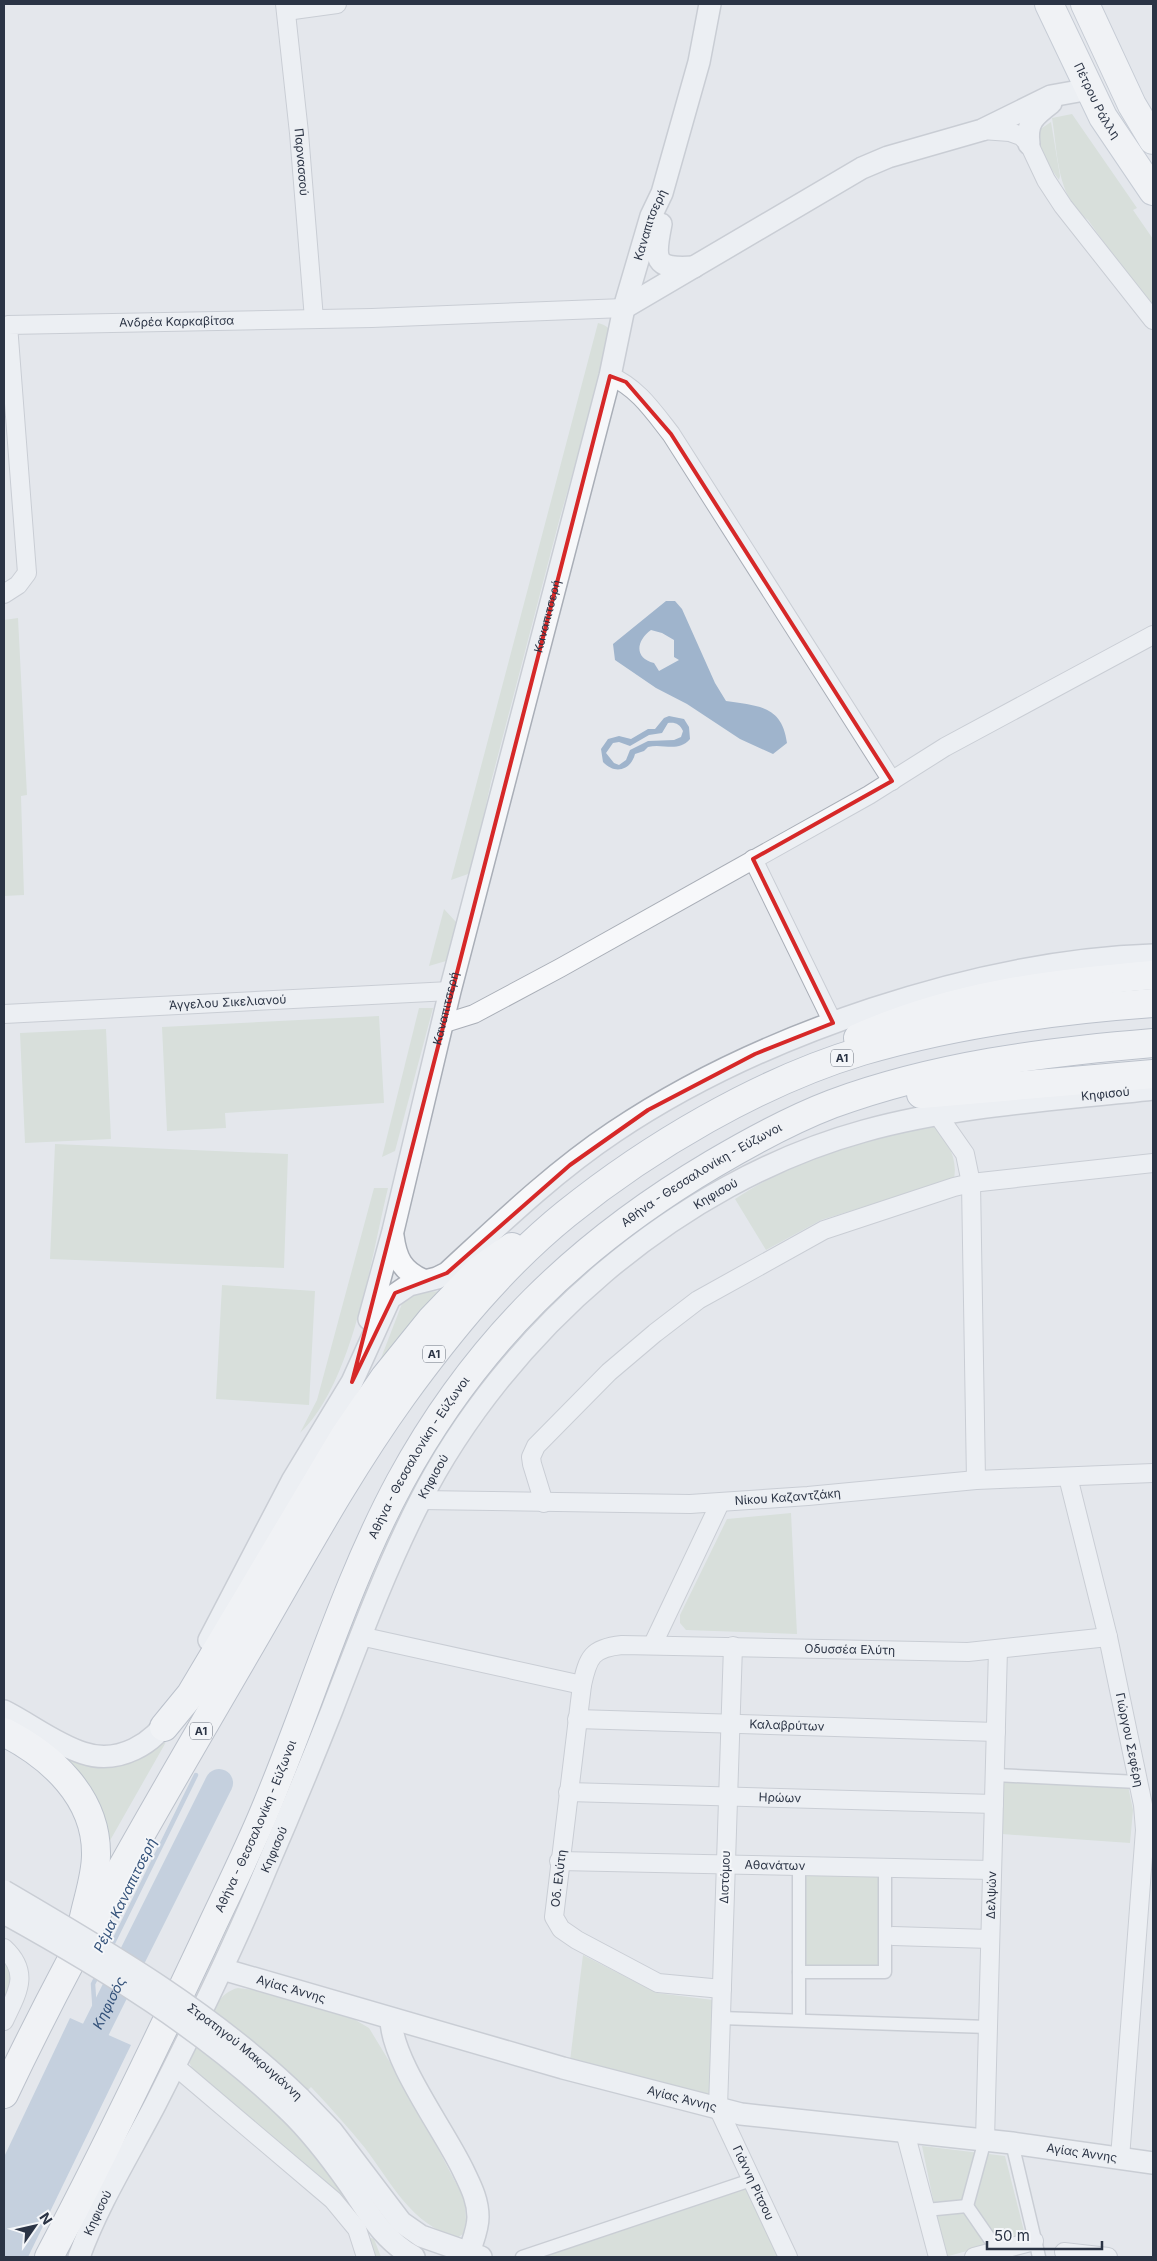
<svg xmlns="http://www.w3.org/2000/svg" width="1157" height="2261" font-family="Inter,sans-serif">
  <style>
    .green { fill: #c9d6c5 }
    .water { fill: #9fb4cc; fill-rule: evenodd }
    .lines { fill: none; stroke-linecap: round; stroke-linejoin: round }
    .stream { stroke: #9fb4cc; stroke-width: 4.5 }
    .river { stroke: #9fb4cc; stroke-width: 28 }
    .pedestrian-casing { stroke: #a9aeb7; stroke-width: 15 }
    .minor-casing { stroke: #a9aeb7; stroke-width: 20 }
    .tertiary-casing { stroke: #a9aeb7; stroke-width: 24 }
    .primary-casing { stroke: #a3abb8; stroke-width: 30 }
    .motorway-casing { stroke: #8b94a3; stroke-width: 30 }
    .pedestrian { stroke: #f7f8fa; stroke-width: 12 }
    .minor { stroke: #f7f8fa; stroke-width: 18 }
    .tertiary { stroke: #f7f8fa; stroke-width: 21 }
    .primary { stroke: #fff; stroke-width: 28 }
    .motorway { stroke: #fff; stroke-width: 28 }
    .tertiary-bridge-casing { stroke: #a9aeb7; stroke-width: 24; stroke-linecap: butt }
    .tertiary-bridge { stroke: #f7f8fa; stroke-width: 21 }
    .marked { fill: none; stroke: #d62828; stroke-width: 4; stroke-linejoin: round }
    .labels { text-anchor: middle; stroke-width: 4; stroke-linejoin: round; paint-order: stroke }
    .shield { fill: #f4f6f9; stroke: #676e7b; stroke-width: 1 }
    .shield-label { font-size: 11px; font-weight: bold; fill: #2b3445 }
    .street-label { font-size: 12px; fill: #2b3445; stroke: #f4f6f9 }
    .water-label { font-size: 14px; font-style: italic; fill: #34527a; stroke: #f4f6f9 }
  </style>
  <rect width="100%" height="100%" fill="#e4e7ec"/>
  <g class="green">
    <path d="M1072 114 1137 208 1133 210 1153 239V311L1088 220C1056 197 1058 153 1052 118Z"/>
    <polygon points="1051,122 1060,176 1059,180 1033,143 1039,130"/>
    <path d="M598 323C609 326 611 329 610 341L559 521 491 782 471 873 451 880Z"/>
    <polygon points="18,618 27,795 21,796 24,895 4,896 4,620"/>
    <polygon points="444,909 456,922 446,961 429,966"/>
    <polygon points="419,1008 433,1008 395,1151 382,1157"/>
    <polygon points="379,1016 384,1103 225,1113 226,1128 167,1131 162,1027"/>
    <polygon points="106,1029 111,1139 25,1143 20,1033"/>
    <path d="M933 1125C947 1140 958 1157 954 1179L821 1220 766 1250 735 1199C793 1160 865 1141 933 1125Z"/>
    <polygon points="55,1144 288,1154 284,1268 50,1259"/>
    <path d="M374 1188H388C371 1258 353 1383 300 1433L317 1400Z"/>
    <polygon points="222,1285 315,1291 309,1405 216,1399"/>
    <polygon points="441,1291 378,1366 403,1301 415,1293"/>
    <polygon points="791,1513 797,1634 686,1630 680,1623 680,1615 727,1519"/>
    <polygon points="166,1742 108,1844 63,1757 113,1766 139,1759"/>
    <polygon points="1003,1780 1128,1786 1133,1810 1130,1843 1002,1834"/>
    <polygon points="799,1866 885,1868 885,1972 799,1972"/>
    <polygon points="583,1955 657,1993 713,2000 710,2098 570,2061"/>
    <polygon points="4,1960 14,1978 4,2007"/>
    <path d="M238 1988 255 1990 352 2018 369 2028 411 2097 461 2193 465 2203 466 2221 463 2234 457 2238C410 2223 393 2185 365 2148 348 2127 330 2107 311 2087L280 2118 310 2149 351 2203V2206L193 2070 187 2058C199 2036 213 1993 238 1988Z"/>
    <polygon points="922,2146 1005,2156 1025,2235 945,2257"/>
    <polygon points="748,2187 781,2257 539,2257"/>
    <polygon points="368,2237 374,2239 381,2257 373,2257"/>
  </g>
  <g class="water">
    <path d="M666 601H675L682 609 715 683 726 701C758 706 782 705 787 743L773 754 740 739 687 704 656 688 615 660 613 644ZM651 630 662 633 674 640V657L679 660 659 671 654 663C634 658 636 641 651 630Z"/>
    <path d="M669 716 684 719 689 727 690 739C678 753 663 743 648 747L644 751 635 754C631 770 615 775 603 762L601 749 608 739 619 736 631 739 648 729H655L664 718ZM668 723C675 722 680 724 683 731L681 737 674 740 648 741 630 750 626 760 619 765 614 763 606 753 613 743 619 742 630 746 649 735 662 733Z"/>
    <polygon points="70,2018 131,2045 28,2257 4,2257 4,2157"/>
  </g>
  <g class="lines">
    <g class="stream">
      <polyline points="110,1949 196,1775"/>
      <polyline points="96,2029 93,1984 98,1974"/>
    </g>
    <path class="river" id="s1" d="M80 2061 219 1783"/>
    <g class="pedestrian-casing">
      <g id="pedestrian">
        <polyline points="995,1775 1138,1782"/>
        <polyline points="799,1972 885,1972 885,1868"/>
        <polyline points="721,2018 988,2027"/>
        <polyline points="799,2020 799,1866"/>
        <polyline points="1012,2143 1039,2257"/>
        <polyline points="967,2206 985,2140"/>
        <polyline points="967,2206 998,2251"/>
        <polyline points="926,2210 967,2206"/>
        <polyline points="522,2257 751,2180"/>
      </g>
    </g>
    <g class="minor-casing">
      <g id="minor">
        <path id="s2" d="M285 4 299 133 314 319"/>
        <polyline points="286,11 337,4"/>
        <polyline points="982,130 1010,132 1021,136 1029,144 1046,180 1063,206 1153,320"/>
        <path d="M610 376C637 387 653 411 671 434L892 781"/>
        <path id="s3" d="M4 594 18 585 27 573 8 325 372 318 624 308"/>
        <polyline points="753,859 833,1023"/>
        <path id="s4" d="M4 1014 450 991"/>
        <polyline points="442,1024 474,1014 560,968 869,795 945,747 1153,635"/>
        <polyline points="937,1114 965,1154 971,1183 976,1480"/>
        <path id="s5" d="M1068 1477 1108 1637 1143 1805 1145 1830 1120 2158"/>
        <path id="s6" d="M420 1500 690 1504 808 1496 976 1480 1153 1473"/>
        <polyline points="544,1503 532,1464 531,1457 536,1446 609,1372 655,1333 698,1300 824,1230 954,1187 971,1183 1153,1163"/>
        <polyline points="360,1636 582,1685"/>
        <polyline points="653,1644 720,1503"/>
        <path id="s7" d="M733 1646 718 2108 788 2257"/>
        <path id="s8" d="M577 1719 996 1732"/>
        <path id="s9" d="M568 1792 994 1804"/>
        <path id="s10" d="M559 1861 992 1870"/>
        <polyline points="893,1936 990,1939"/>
        <path d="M4 1948C31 1973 17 1993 4 2021"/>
        <path id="s11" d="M722 1989 658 1983 577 1940 561 1929 554 1917 582 1685C588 1657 592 1648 622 1645L968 1652 1108 1637"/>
        <polyline points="175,2066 333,2200 357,2229 366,2257"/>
        <polyline points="905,2132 938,2257"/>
        <path id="s12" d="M985 2140 998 1649"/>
        <polyline points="1064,2252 1108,2257"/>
        <polyline points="974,2257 1034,2241"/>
      </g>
    </g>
    <g class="tertiary-casing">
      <g id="tertiary">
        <path d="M1029 144C1026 122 1034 116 1051 103"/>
        <path d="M661 224C654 259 653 270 694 267"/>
        <polyline points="624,308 862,168 888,157 982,130 1051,96 1090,89"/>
        <path d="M393 1236C396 1258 402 1271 423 1280"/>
        <path id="s13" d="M369 1319 393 1231 450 991 610 376 624 308 651 216 662 193 699 62 710 4"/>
        <path d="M209 1640 292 1481 352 1382 390 1298 409 1285 437 1278 447 1273C500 1224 554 1172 614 1132 760 1034 977 961 1153 955"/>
        <path d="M4 1711C30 1724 55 1744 83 1753 118 1765 155 1744 171 1714"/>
        <path id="s14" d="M222 1969 563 2068 741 2114 1012 2143 1153 2163"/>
        <path d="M391 2019C391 2060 444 2130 463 2170 470 2185 478 2199 478 2217 478 2231 471 2244 468 2257"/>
        <polyline points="300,2098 332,2131 401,2222 421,2236 481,2257"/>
        <path d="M288 2110C311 2132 330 2157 349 2184 369 2213 382 2239 414 2257"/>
        <path id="s15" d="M79 2257C98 2204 130 2153 156 2103 195 2026 233 1949 266 1869 289 1816 311 1763 332 1710 359 1640 385 1570 419 1503 505 1333 678 1182 864 1131 958 1105 1057 1100 1153 1089"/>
      </g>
    </g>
    <g class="primary-casing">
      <g id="primary">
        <path id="s16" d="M1049 4 1103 117 1153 191"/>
        <polyline points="1085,4 1132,105 1153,140"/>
      </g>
    </g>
    <g class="motorway-casing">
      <g id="motorway">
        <path d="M858 1038C955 995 1049 984 1153 975"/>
        <polyline points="921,1094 1153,1074"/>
        <polyline points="164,1727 191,1694 344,1437 385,1377 431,1320 478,1271 512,1247"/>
        <path d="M4 1732C51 1756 97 1797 96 1855 96 1877 87 1901 83 1922"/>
        <path d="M4 2094C75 1944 160 1800 244 1656 295 1569 343 1478 402 1396 450 1330 503 1265 566 1214 649 1147 759 1082 862 1051 957 1023 1054 1010 1153 1003"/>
        <path id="s17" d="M49 2257C103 2155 153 2051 202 1947 223 1901 246 1856 265 1810 311 1701 344 1586 400 1482 476 1342 578 1244 713 1164 752 1141 790 1120 832 1104 935 1066 1044 1052 1153 1043"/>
      </g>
    </g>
    <use href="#pedestrian" class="pedestrian"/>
    <use href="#minor" class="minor"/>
    <use href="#tertiary" class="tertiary"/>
    <use href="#primary" class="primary"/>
    <use href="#motorway" class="motorway"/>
    <g class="tertiary-bridge-casing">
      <g id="tertiary-bridge">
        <path id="s18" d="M4 1891C108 1952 213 2013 300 2098"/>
        <path d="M4 1913C105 1969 204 2029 288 2110"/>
      </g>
    </g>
    <use href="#tertiary-bridge" class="tertiary-bridge"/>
  </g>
  <path d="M0 0H1157V2261H0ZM610 376 626 382 671 434 892 781 753 859 833 1023 755 1054 648 1110 570 1165 447 1273 395 1293 352 1382Z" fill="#e4e7ec" fill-opacity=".55" fill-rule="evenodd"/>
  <path class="marked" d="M610 376 626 382 671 434 892 781 753 859 833 1023 755 1054 648 1110 570 1165 447 1273 395 1293 352 1382Z"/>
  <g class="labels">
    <g class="shield">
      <rect x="831" y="1049.5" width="22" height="17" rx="4"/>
      <rect x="423" y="1345.5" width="22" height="17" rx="4"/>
      <rect x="190" y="1722.5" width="22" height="17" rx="4"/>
    </g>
    <g class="shield-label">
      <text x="842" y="1062">Α1</text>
      <text x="434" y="1358">Α1</text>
      <text x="201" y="1735">Α1</text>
    </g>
    <g class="street-label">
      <text dy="4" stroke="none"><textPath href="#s16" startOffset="108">Πέτρου Ράλλη</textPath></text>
      <text dy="4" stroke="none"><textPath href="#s2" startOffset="159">Παρνασσού</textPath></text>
      <text dy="4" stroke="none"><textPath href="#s13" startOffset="1130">Καναπιτσερή</textPath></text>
      <text dy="4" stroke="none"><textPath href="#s3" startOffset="449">Ανδρέα Καρκαβίτσα</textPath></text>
      <text dy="4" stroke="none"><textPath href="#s13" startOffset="725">Καναπιτσερή</textPath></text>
      <text dy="4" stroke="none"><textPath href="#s4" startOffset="224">Άγγελου Σικελιανού</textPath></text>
      <text dy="4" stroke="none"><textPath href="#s13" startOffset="320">Καναπιτσερή</textPath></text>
      <text dy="4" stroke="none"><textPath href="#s15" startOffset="1668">Κηφισού</textPath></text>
      <text dy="4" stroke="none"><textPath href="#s17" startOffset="1288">Αθήνα - Θεσσαλονίκη - Εύζωνοι</textPath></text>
      <text dy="4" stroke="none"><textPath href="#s15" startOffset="1262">Κηφισού</textPath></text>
      <text dy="4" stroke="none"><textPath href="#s17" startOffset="882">Αθήνα - Θεσσαλονίκη - Εύζωνοι</textPath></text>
      <text dy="4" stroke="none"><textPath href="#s15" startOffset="858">Κηφισού</textPath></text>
      <text dy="4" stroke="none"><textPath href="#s6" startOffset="368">Νίκου Καζαντζάκη</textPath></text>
      <text dy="4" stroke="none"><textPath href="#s11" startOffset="714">Οδυσσέα Ελύτη</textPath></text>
      <text dy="4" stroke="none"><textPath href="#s8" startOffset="210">Καλαβρύτων</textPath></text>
      <text dy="4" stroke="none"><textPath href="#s5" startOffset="270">Γιώργου Σεφέρη</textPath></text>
      <text dy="4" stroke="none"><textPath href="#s9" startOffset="212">Ηρώων</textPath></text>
      <text dy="4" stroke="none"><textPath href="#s17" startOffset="478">Αθήνα - Θεσσαλονίκη - Εύζωνοι</textPath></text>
      <text dy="4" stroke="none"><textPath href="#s15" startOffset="452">Κηφισού</textPath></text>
      <text dy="4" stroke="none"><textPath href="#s10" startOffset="216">Αθανάτων</textPath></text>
      <text transform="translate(725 1877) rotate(-88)" y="4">Διστόμου</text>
      <text dy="4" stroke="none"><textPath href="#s11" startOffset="228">Οδ. Ελύτη</textPath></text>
      <text dy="4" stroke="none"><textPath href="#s12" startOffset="245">Δελψών</textPath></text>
      <text dy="4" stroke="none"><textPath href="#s14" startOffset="72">Αγίας Άννης</textPath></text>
      <text dy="4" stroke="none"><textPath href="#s18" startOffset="290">Στρατηγού Μακρυγιάννη</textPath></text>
      <text dy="4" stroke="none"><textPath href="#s14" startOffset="478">Αγίας Άννης</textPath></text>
      <text dy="4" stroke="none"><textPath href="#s14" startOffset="882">Αγίας Άννης</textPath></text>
      <text dy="4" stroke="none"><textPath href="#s7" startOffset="545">Γιάννη Ρίτσου</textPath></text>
      <text dy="4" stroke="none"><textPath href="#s15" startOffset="48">Κηφισού</textPath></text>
    </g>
    <g class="water-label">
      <text transform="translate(125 1895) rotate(-64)" y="5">Ρέμα Καναπιτσερή</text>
      <text dy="5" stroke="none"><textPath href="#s1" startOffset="65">Κηφισός</textPath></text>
    </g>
  </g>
  <rect width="1157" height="2261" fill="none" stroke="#2b3445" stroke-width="10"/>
  <g transform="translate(35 2226) rotate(56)" stroke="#f4f6f9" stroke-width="4" paint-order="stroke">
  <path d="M0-4L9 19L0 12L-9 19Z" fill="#2b3445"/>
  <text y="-8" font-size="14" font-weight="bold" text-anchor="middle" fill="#2b3445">N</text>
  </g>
  <path d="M987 2241v8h115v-8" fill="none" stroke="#2b3445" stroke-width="2.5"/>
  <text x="994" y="2241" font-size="15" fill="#2b3445" stroke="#f4f6f9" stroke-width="4" paint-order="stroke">50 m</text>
</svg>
